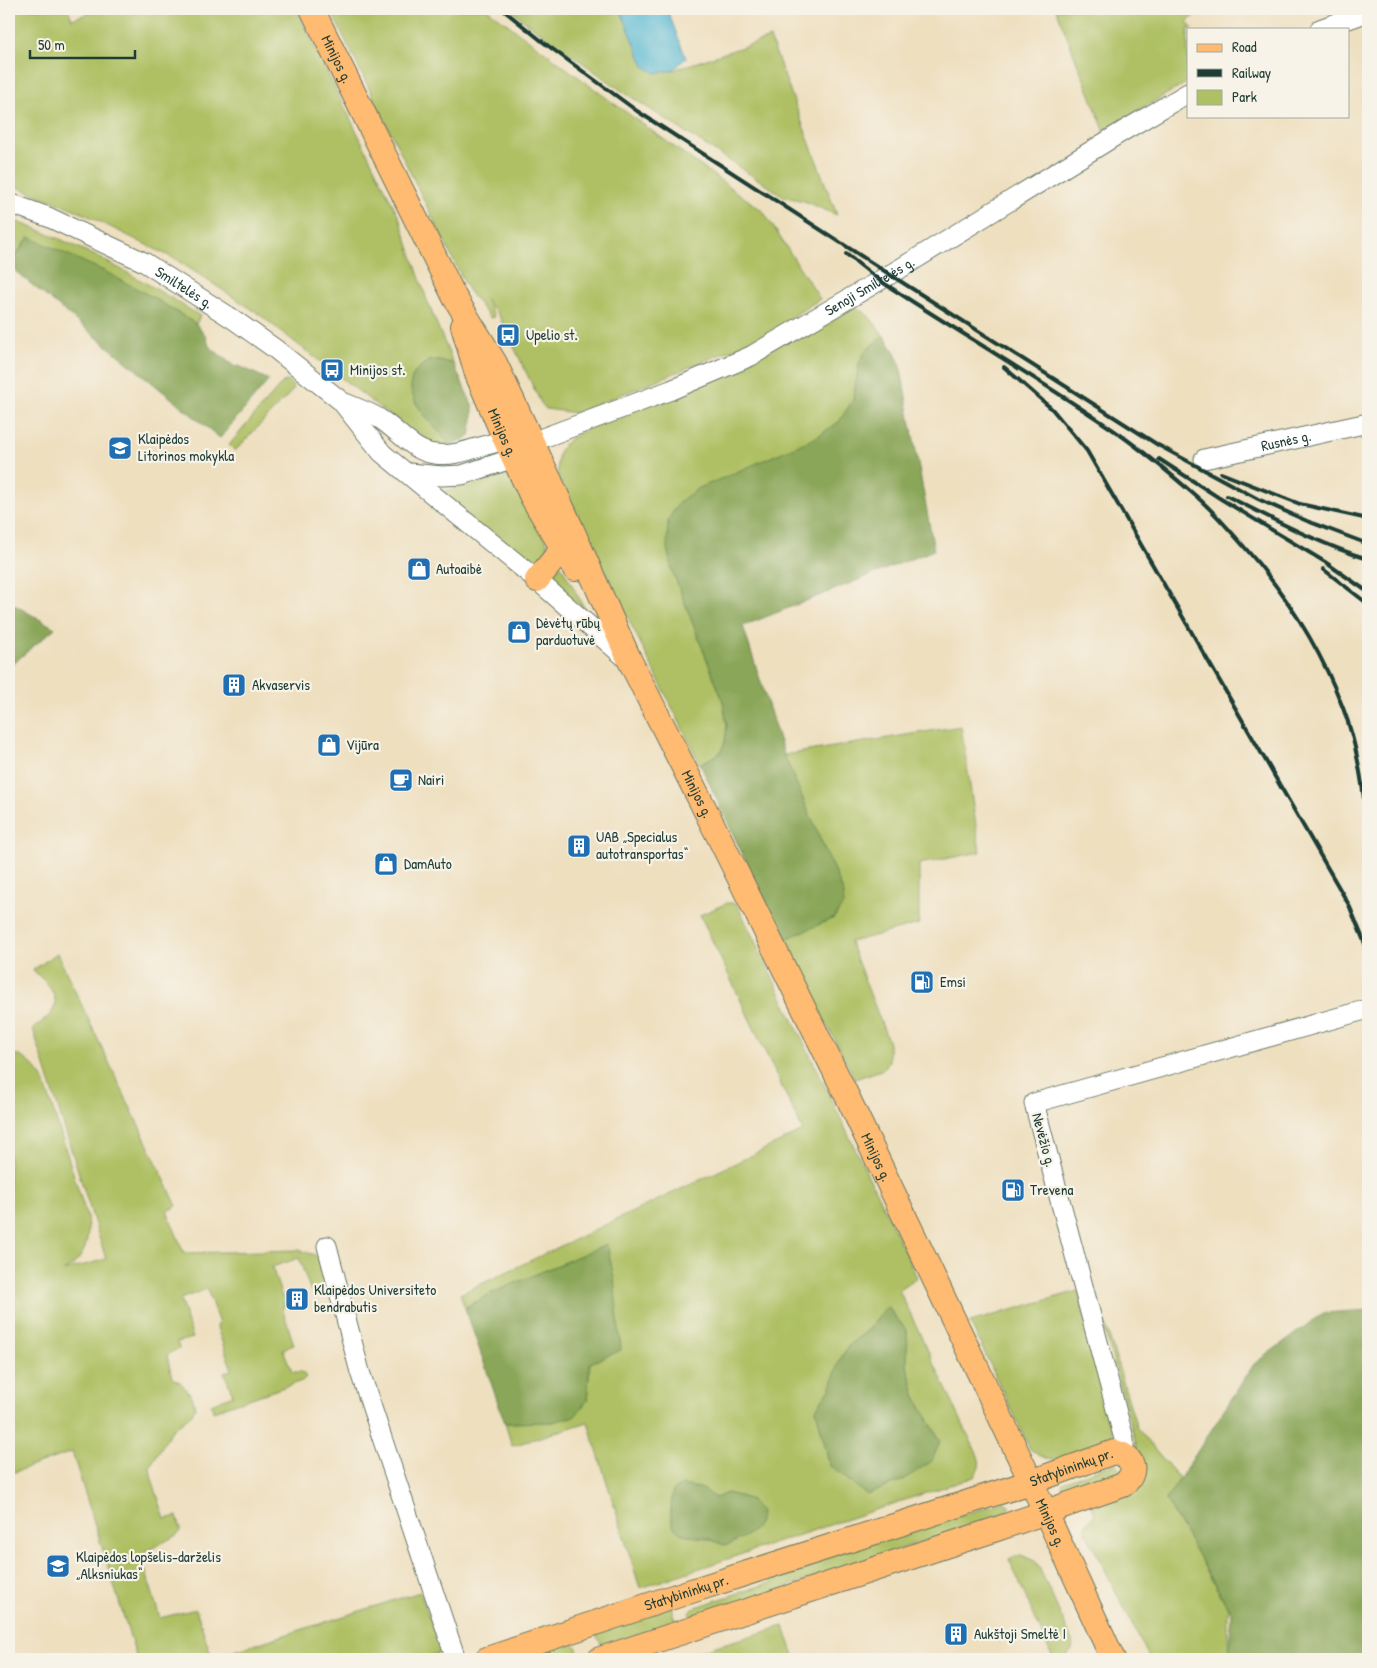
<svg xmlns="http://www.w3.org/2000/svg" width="1377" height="1668" font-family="'Patrick Hand',sans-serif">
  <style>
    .green { fill: #aec063; stroke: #667e4c; fill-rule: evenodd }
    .forest { fill: #8aa659; stroke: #547246 }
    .water { fill: #54b8d3; stroke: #3a7a84 }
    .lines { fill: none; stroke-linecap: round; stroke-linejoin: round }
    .minor-casing { stroke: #677665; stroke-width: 21 }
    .major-casing { stroke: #677665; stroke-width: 26 }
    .minor { stroke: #fff; stroke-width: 19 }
    .major { stroke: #febb71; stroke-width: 24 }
    .rail { stroke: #1f3d34; stroke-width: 4 }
    .labels { text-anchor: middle; stroke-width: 4.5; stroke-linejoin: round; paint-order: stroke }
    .street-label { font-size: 15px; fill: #1f3d34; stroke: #f7f3e8 }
    .poi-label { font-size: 15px; fill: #1f3d34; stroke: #f7f3e8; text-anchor: start }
  </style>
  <rect width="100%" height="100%" fill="#f7f3e8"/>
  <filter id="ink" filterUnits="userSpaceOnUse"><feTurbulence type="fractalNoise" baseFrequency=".02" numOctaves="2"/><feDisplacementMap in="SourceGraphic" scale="10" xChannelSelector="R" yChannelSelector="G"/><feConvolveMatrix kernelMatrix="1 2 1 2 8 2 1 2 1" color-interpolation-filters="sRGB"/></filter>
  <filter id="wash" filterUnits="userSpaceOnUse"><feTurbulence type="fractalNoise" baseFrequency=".0096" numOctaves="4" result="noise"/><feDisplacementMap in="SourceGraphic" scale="20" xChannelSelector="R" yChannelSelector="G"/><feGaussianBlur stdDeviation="1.12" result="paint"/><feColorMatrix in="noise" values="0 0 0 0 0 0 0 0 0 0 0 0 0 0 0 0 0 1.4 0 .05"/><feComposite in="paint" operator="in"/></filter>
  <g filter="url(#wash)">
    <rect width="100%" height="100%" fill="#eedfbf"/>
    <g class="green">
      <polygon points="9,9 68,9 72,19 101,9 296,9 399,217 428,303 453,363 431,360 415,402 451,446 434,445 423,441 256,312 175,259 76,210 9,184"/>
      <polygon points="330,9 487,9 612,102 763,211 820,299 756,340 576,413 546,409 541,403 499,316 485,298 494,317 490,318 468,290"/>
      <polygon points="510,9 620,9 644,66 656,73 673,70 770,38 837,215 804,201 785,197 625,93 524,21"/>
      <polygon points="1056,9 1202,9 1187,22 1193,29 1188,29 1188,82 1104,130"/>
      <path d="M9 219C76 242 140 278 200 316L196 324 154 298 29 237 9 264Z"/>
      <path d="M848 307C866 307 874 323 884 336L866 350 859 364 853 400 839 422 815 438 667 548 672 570 723 701 727 726 725 742 720 753 700 764 558 476C556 451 560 444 581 432Z"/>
      <polygon points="287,381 293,386 293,390 235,451 229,445 283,382"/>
      <polygon points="495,474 504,474 515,481 546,538 549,557 537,573 439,494"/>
      <polygon points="561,565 585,609 544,579"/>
      <polygon points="961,726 980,852 919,864 919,924 850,942 889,1043 889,1061 884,1069 855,1079 783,940 834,918 844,894 784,755"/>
      <path d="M727 903H733L738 906 917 1277 899 1290 978 1456C981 1465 979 1469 974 1477L640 1588 588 1422 512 1446 505 1423 553 1422 587 1401 590 1363 620 1350 614 1279 607 1244 492 1293 465 1308 460 1294 803 1131 700 915ZM888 1307 907 1331V1366L915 1395 940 1441 830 1466 816 1409 831 1387 849 1345 867 1331ZM700 1488 716 1498 727 1493 749 1499 715 1542C708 1538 703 1538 695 1537 667 1532 670 1515 673 1491Z"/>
      <path d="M57 953 177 1206 167 1211 184 1253 299 1250 315 1255 321 1262 332 1286 311 1292 299 1258 272 1267 285 1306 282 1307 294 1345 283 1349 292 1372H302L306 1377 302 1381 213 1411 211 1404 233 1395 224 1372 232 1370 216 1325 219 1324 207 1289 180 1299 193 1338 177 1342 179 1348 167 1355 172 1378 180 1382 192 1396 195 1407 192 1414 172 1430 150 1466 151 1476 165 1519 177 1516 181 1530 177 1535 145 1552 142 1559 160 1618 196 1609 212 1658 420 1592 442 1652 420 1659H137L72 1452 9 1474V1052C27 1058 32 1063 43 1078L87 1217C89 1234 88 1249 76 1262 73 1266 67 1268 63 1271L106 1259 33 1029C38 1024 47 1019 51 1013 64 997 43 980 33 970Z"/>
      <path d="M1078 1291 1113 1432 1112 1438 1108 1444 1061 1460C1049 1461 1040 1457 1030 1449L970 1322Z"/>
      <polygon points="1103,1316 1137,1428 1180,1479 1166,1500 1228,1608 1228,1659 1150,1659 1086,1533 1086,1524 1095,1514 1091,1506 1144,1473 1102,1321"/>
      <polygon points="1115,1463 1120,1470 1119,1475 1067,1493 1061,1489 1063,1482"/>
      <polygon points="1004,1502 1009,1505 1009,1508 1005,1514 693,1618 689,1613 693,1608 769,1583 811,1561"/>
      <polygon points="1021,1555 1035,1561 1038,1565 1073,1643 1072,1650 1064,1659 1053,1659 1009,1559 1015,1556"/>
      <polygon points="673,1606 673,1616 677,1622 601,1647 600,1641 594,1633"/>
      <polygon points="784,1626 795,1659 672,1659"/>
      <path d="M570 1642C579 1645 580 1654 572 1659H514Z"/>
    </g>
    <g class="forest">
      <polygon points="29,237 106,272 154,298 196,324 206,337 209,346 235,367 239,366 269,380 220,438 9,266"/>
      <polygon points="884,336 894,351 900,364 934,550 743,626 784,755 844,894 843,905 834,918 783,940 700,764 720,753 725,742 727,726 723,701 672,570 667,548 668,520 679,502 697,489 815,438 839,422 853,400 859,364 866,350"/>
      <path d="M431 360 453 363 473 407V419L470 436 451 446C431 421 384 383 431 360Z"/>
      <polygon points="9,602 55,628 9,667"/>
      <polygon points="607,1244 614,1279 621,1350 590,1363 587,1401 575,1416 553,1422 505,1423 465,1308 492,1293"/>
      <polygon points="887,1307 907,1331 907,1366 915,1395 940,1441 932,1461 903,1480 867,1495 830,1466 816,1409 831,1387 839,1361 849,1345 867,1331"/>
      <polygon points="1368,1310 1368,1659 1228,1659 1232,1614 1166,1500 1254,1364 1323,1313"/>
      <path d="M682 1485 700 1488 716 1498 727 1493 749 1499 761 1511C759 1529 752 1533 736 1541 732 1543 729 1545 725 1545 718 1544 714 1540 708 1538 695 1534 676 1539 672 1522 669 1512 672 1500 673 1491Z"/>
    </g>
    <polygon class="water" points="620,9 667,9 686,58 673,70 656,73 644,66"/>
  </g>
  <g filter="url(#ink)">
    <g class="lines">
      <g class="minor-casing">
        <g id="minor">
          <polyline points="1320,29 1368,12"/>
          <path id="s1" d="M9 203 48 217 144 262 233 319 274 348 341 401 382 453 537 580 627 659"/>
          <path d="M345 403C356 408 370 412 380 419 398 430 413 452 435 454 464 458 490 438 518 441"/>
          <path id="s2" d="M1204 459 1368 423"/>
          <path id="s3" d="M409 473 442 476 462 475 514 458 532 442 671 390 751 356 901 268 1125 130 1188 93"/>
          <polyline points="327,1246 360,1372 456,1659"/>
          <polyline points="1124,1454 1124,1439 1034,1103 1368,1009"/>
        </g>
      </g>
      <g class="major-casing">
        <g id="major">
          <path id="s4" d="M312 9 455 298 495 363 553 487 630 661 727 853 847 1096 1046 1513 1113 1659"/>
          <path id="s5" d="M463 326 477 374 505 439 532 497 575 569"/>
          <polyline points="537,580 563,548"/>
          <path id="s6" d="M487 1659 682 1594 1031 1482 1114 1452C1134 1456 1139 1472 1123 1485L994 1530 600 1659"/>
        </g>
      </g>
      <use href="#minor" class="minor"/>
      <use href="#major" class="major"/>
      <g class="rail">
        <polyline points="502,9 543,42 637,111 889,274 1158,445 1258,499 1307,521 1368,544"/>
        <path d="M846 254 879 280C958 332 1041 380 1119 434 1146 453 1173 476 1197 497 1213 511 1227 527 1240 542 1285 592 1319 645 1343 708 1358 746 1363 789 1368 829"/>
        <polyline points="1004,367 1052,409 1087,451 1349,905 1368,951"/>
        <polyline points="1159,459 1221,499 1325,562 1368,592"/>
        <polyline points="1221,473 1300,504 1368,519"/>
        <path d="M1227 496C1273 519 1319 544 1368 559"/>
        <polyline points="1323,569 1368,604"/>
      </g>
    </g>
  </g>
  <defs>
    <g id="bus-square" transform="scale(1.25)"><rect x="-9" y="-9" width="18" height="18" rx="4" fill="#1f6fb2" stroke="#f7f3e8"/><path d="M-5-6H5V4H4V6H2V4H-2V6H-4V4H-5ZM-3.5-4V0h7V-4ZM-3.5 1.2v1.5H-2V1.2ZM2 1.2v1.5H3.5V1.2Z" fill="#fff"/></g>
    <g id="school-square" transform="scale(1.25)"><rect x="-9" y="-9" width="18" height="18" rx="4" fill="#1f6fb2" stroke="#f7f3e8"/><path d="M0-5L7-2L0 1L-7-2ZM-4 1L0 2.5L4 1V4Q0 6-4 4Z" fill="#fff"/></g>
    <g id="shop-square" transform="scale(1.25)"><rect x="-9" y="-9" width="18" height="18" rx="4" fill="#1f6fb2" stroke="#f7f3e8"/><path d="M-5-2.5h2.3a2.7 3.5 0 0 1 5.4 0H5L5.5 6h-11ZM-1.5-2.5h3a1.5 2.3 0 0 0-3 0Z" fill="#fff"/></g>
    <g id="building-square" transform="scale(1.25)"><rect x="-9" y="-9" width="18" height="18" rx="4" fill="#1f6fb2" stroke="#f7f3e8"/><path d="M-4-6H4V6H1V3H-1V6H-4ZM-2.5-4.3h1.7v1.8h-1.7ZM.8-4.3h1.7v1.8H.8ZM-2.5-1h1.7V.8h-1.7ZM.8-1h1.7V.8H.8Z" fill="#fff"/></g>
    <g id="cafe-square" transform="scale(1.25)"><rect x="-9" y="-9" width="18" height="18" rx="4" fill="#1f6fb2" stroke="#f7f3e8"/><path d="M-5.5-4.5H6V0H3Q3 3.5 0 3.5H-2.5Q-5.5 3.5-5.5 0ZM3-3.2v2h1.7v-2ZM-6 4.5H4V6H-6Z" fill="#fff"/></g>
    <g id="fuel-square" transform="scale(1.25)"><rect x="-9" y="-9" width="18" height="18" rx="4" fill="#1f6fb2" stroke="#f7f3e8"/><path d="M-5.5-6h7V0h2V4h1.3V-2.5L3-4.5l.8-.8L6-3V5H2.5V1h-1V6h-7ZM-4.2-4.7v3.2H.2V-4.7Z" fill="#fff"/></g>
  </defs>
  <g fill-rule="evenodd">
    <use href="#bus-square" x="508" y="335"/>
    <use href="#bus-square" x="332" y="370"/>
    <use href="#school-square" x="120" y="448"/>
    <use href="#shop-square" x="419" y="569"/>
    <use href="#shop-square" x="519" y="632"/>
    <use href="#building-square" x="234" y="685"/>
    <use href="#shop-square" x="329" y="745"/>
    <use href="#cafe-square" x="401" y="780"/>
    <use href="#building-square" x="579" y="846"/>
    <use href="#shop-square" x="386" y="864"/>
    <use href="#fuel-square" x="922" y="982"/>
    <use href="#fuel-square" x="1013" y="1190"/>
    <use href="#building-square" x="297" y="1299"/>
    <use href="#school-square" x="58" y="1566"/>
    <use href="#building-square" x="956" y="1634"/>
  </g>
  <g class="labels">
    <g class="street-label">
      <text dy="5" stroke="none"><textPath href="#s4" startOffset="56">Minijos g.</textPath></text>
      <text dy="5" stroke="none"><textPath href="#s3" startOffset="505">Senoji Smiltelės g.</textPath></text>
      <text dy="5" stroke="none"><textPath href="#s1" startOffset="195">Smiltelės g.</textPath></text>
      <text dy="5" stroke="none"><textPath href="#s5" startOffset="114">Minijos g.</textPath></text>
      <text dy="5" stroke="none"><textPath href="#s2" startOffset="84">Rusnės g.</textPath></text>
      <text dy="5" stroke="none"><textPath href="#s4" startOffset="875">Minijos g.</textPath></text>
      <text transform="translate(1044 1140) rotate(75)" y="5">Nevėžio g.</text>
      <text dy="5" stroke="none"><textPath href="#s4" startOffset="1280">Minijos g.</textPath></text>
      <text dy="5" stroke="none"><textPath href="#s6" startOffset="615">Statybininkų pr.</textPath></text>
      <text dy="5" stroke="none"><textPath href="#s4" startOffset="1685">Minijos g.</textPath></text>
      <text dy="5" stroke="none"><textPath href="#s6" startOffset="210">Statybininkų pr.</textPath></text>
    </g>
    <g class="poi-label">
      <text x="526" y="340">Upelio st.</text>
      <text x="350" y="375">Minijos st.</text>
      <text x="138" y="444">Klaipėdos<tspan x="138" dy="17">Litorinos mokykla</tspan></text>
      <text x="436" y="574">Autoaibė</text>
      <text x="536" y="628">Dėvėtų rūbų<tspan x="536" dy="17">parduotuvė</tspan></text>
      <text x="252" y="690">Akvaservis</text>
      <text x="346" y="750">Vijūra</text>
      <text x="418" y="785">Nairi</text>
      <text x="596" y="842">UAB „Specialus<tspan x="596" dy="17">autotransportas“</tspan></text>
      <text x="404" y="869">DamAuto</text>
      <text x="940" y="987">Emsi</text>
      <text x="1030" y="1195">Trevena</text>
      <text x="314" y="1295">Klaipėdos Universiteto<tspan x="314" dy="17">bendrabutis</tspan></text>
      <text x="76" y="1562">Klaipėdos lopšelis-darželis<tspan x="76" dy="17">„Alksniukas“</tspan></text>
      <text x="974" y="1639">Aukštoji Smeltė I</text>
    </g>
  </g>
  <rect width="1377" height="1668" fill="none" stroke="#f7f3e8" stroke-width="30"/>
  <rect x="1187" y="28" width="162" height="90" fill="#f7f3e8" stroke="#a1aaa0"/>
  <rect x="1197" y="44" width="25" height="8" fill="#febb71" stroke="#a1aaa0"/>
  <text x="1232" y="52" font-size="15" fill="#1f3d34">Road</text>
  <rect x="1197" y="69" width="25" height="8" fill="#1f3d34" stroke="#a1aaa0"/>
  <text x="1232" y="78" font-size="15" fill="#1f3d34">Railway</text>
  <rect x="1197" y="90" width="25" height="15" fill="#aec063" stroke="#a1aaa0"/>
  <text x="1232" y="102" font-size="15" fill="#1f3d34">Park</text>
  <path d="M30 50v8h105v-8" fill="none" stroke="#1f3d34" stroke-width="2.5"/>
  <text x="38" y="50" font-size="15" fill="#1f3d34" stroke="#f7f3e8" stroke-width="4" paint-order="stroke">50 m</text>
</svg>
